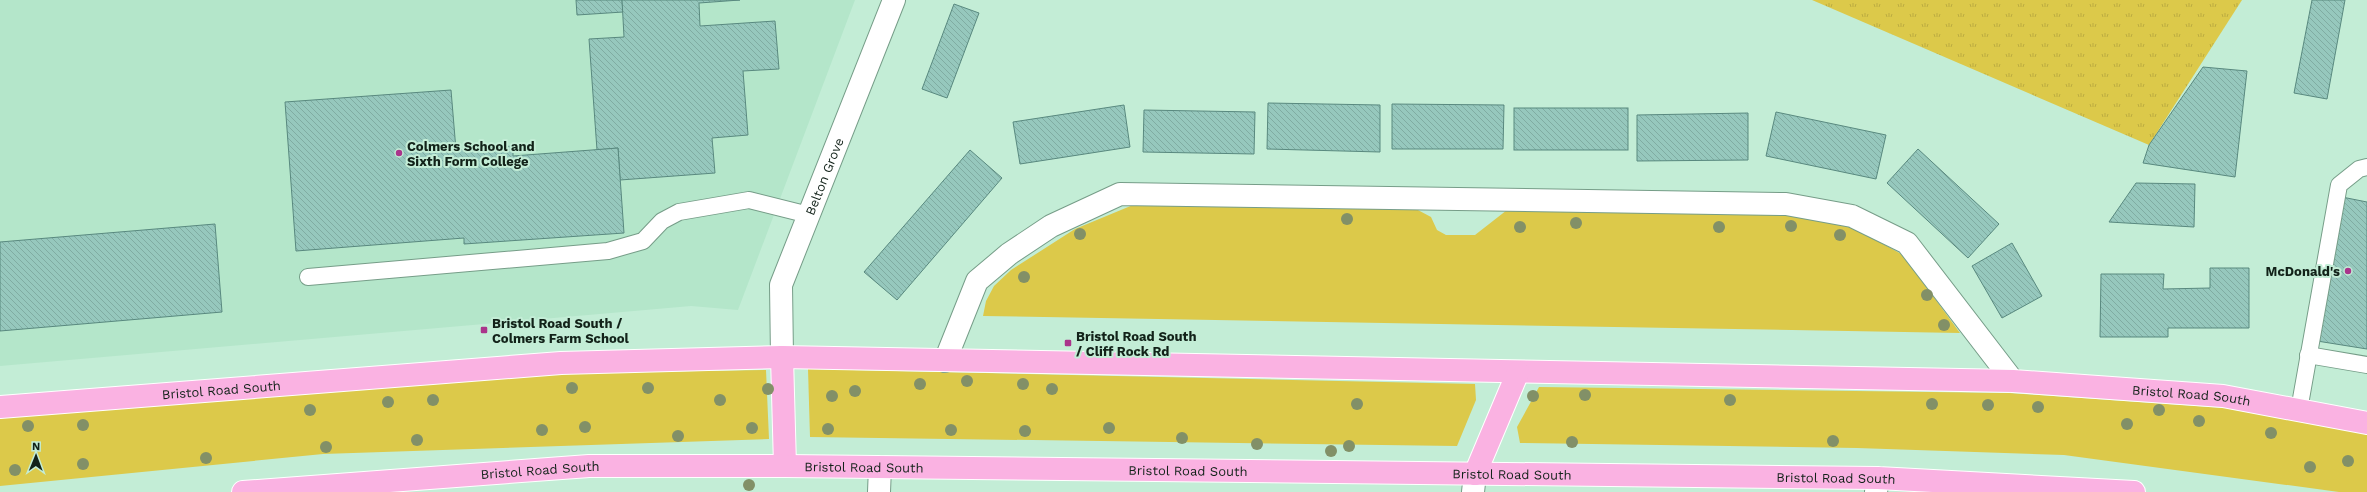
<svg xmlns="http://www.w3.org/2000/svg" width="2367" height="492" font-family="'Work Sans',sans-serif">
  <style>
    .built { fill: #b4e6ca }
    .grass { fill: #dcc94a }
    .park { fill: url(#park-tufts) }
    .building { fill: url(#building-back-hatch); stroke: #59897f }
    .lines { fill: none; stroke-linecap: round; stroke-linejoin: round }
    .service-casing { stroke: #769d88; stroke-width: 18 }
    .minor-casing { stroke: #769d88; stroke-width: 24 }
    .trunk-casing { stroke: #fff; stroke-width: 24 }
    .service { stroke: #fff; stroke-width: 16 }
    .minor { stroke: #fff; stroke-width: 22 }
    .trunk { stroke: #fab2e2; stroke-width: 22 }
    .tree { fill: #829067 }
    .poi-dot { fill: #aa348b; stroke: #c3edd6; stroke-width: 1.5 }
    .labels { text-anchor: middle; stroke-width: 4; stroke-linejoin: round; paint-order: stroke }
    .poi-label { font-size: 13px; font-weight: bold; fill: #122219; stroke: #c3edd6; text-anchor: start }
    .street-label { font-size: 13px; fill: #122219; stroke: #c3edd6 }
  </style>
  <defs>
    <pattern id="park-tufts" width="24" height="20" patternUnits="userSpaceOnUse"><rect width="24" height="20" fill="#dcc94a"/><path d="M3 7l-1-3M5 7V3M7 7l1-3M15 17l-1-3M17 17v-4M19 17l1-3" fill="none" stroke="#bcac40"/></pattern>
    <pattern id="building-back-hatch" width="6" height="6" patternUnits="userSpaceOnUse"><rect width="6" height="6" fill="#96c8bd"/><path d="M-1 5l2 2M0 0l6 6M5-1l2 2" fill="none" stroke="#80aca2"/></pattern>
  </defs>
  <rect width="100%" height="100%" fill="#c3edd6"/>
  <polygon class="built" points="0,0 855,0 738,310 691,306 0,366"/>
  <g class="grass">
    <polygon points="1133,205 1416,209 1431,217 1437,230 1446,235 1475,235 1507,210 1785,211 1851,226 1903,255 1960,333 983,316 986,301 994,286 1011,270 1075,229"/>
    <polygon points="808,369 1475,384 1476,400 1457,446 810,437"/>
    <polygon points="766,370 769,439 323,454 0,486 0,417 569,373"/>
    <polygon points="1539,387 2009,393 2225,408 2367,434 2367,492 2339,492 2064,455 1857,448 1520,443 1517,427"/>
  </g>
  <polygon class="park" points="1812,0 2242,0 2149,145"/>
  <g class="building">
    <polygon points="576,0 622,0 623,12 577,15"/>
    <polygon points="622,0 740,0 699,3 700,26 775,21 779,69 743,71 748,135 712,138 715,173 620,180 618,148 597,150 589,39 624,37"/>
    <polygon points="2312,0 2345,0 2327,99 2294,93"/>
    <polygon points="954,4 979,13 947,98 922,89"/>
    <polygon points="2203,67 2247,71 2235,177 2143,163 2149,145"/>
    <polygon points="451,90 456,150 513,146 513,156 618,148 624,233 464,244 464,238 296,251 285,102"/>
    <polygon points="1268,103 1380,105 1380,152 1267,149"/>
    <polygon points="1392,104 1504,105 1503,149 1392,149"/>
    <polygon points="1124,105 1130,147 1020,164 1013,122"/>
    <rect x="1514" y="108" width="114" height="42"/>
    <polygon points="1144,110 1255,112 1254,154 1143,152"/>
    <polygon points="1776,112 1886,135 1876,179 1766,156"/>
    <polygon points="1748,113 1748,160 1637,161 1637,115"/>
    <polygon points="1918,149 1999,224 1968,258 1887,183"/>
    <polygon points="970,150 1002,178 897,300 864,272"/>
    <polygon points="2136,183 2195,184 2194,227 2109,222"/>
    <polygon points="2342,197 2367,202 2367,349 2317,341"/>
    <polygon points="215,224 222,312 0,331 0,242"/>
    <polygon points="2012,243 2042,296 2002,318 1972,266"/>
    <polygon points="2210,268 2249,268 2249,328 2168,328 2168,337 2100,337 2101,274 2164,274 2163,289 2210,288"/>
  </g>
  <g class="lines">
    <g class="service-casing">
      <g id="service">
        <polyline points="308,277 608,251 643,241 662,221 679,212 749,200 809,215"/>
        <polyline points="2308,355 2367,365"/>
        <polyline points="2299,410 2339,185 2359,169 2367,167"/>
      </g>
    </g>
    <g class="minor-casing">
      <g id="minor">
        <path id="s1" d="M782 357 781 285 894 0"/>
        <polyline points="945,361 977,281 1009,254 1051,226 1120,194 1786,204 1852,216 1907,243 2013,381"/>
        <polyline points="879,492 880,467"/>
        <polyline points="1473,492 1475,474"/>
        <polyline points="1876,492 1878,478"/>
      </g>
    </g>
    <g class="trunk-casing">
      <g id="trunk">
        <polyline points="782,357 785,466"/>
        <path id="s2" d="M0 407 561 363 782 357 2013 381 2223 396 2367 423"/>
        <polyline points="1475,474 1518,372"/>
        <path id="s3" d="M243 492 589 466H785L1878 478 2134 492"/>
      </g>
    </g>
    <use href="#service" class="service"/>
    <use href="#minor" class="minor"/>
    <use href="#trunk" class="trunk"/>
  </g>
  <g class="tree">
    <circle cx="1347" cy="219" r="6"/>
    <circle cx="1576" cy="223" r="6"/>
    <circle cx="1791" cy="226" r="6"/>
    <circle cx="1520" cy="227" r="6"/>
    <circle cx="1719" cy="227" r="6"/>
    <circle cx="1080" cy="234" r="6"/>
    <circle cx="1840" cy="235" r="6"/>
    <circle cx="1024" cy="277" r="6"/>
    <circle cx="1927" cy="295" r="6"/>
    <circle cx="1944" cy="325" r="6"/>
    <circle cx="967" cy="381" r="6"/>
    <circle cx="920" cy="384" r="6"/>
    <circle cx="1023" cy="384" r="6"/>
    <circle cx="572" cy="388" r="6"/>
    <circle cx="648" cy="388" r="6"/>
    <circle cx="768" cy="389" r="6"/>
    <circle cx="1052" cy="389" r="6"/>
    <circle cx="855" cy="391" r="6"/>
    <circle cx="1585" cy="395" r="6"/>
    <circle cx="832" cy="396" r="6"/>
    <circle cx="1533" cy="396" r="6"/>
    <circle cx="433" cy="400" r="6"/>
    <circle cx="720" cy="400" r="6"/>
    <circle cx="1730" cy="400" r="6"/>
    <circle cx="388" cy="402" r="6"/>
    <circle cx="1357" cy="404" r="6"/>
    <circle cx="1932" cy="404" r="6"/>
    <circle cx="1988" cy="405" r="6"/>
    <circle cx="2038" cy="407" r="6"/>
    <circle cx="310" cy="410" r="6"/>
    <circle cx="2159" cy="410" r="6"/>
    <circle cx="2199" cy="421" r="6"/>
    <circle cx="2127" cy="424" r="6"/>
    <circle cx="83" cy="425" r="6"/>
    <circle cx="28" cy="426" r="6"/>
    <circle cx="585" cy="427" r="6"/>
    <circle cx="752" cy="428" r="6"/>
    <circle cx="1109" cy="428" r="6"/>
    <circle cx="828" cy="429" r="6"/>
    <circle cx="542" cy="430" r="6"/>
    <circle cx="951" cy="430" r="6"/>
    <circle cx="1025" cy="431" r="6"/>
    <circle cx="2271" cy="433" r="6"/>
    <circle cx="678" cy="436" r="6"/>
    <circle cx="1182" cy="438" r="6"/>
    <circle cx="417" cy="440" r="6"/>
    <circle cx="1833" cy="441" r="6"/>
    <circle cx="1572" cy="442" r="6"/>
    <circle cx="1257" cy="444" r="6"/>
    <circle cx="1349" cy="446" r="6"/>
    <circle cx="326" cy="447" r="6"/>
    <circle cx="1331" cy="451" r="6"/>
    <circle cx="206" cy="458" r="6"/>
    <circle cx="2348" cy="461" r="6"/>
    <circle cx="83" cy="464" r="6"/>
    <circle cx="2310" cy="467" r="6"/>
    <circle cx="15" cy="470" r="6"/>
    <circle cx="749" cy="485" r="6"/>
  </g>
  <g class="poi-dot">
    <circle cx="399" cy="153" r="4"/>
    <circle cx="2348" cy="271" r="4"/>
    <rect x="480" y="326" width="8" height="8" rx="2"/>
    <rect x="1064" y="339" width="8" height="8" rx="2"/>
  </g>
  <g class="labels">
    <g class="poi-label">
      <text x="407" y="151">Colmers School and<tspan x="407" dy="15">Sixth Form College</tspan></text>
      <text x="2340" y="276" text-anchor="end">McDonald's</text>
      <text x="492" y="328">Bristol Road South /<tspan x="492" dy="15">Colmers Farm School</tspan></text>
      <text x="1076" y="341">Bristol Road South<tspan x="1076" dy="15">/ Cliff Rock Rd</tspan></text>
    </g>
    <g class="street-label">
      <text dy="5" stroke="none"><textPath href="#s1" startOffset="189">Belton Grove</textPath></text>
      <text dy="5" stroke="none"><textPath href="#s2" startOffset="222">Bristol Road South</textPath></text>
      <text dy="5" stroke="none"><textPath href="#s2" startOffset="2194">Bristol Road South</textPath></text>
      <text dy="5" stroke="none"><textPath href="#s3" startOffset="622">Bristol Road South</textPath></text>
      <text dy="5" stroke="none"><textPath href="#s3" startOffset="298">Bristol Road South</textPath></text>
      <text dy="5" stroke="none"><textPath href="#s3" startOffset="946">Bristol Road South</textPath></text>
      <text dy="5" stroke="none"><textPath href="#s3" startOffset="1270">Bristol Road South</textPath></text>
      <text dy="5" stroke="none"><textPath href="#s3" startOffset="1594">Bristol Road South</textPath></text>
    </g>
  </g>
  <g transform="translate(36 456) rotate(1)" stroke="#c3edd6" stroke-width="3" paint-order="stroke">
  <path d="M0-3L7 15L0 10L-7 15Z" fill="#122219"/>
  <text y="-6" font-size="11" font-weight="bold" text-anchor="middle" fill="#122219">N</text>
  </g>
</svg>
